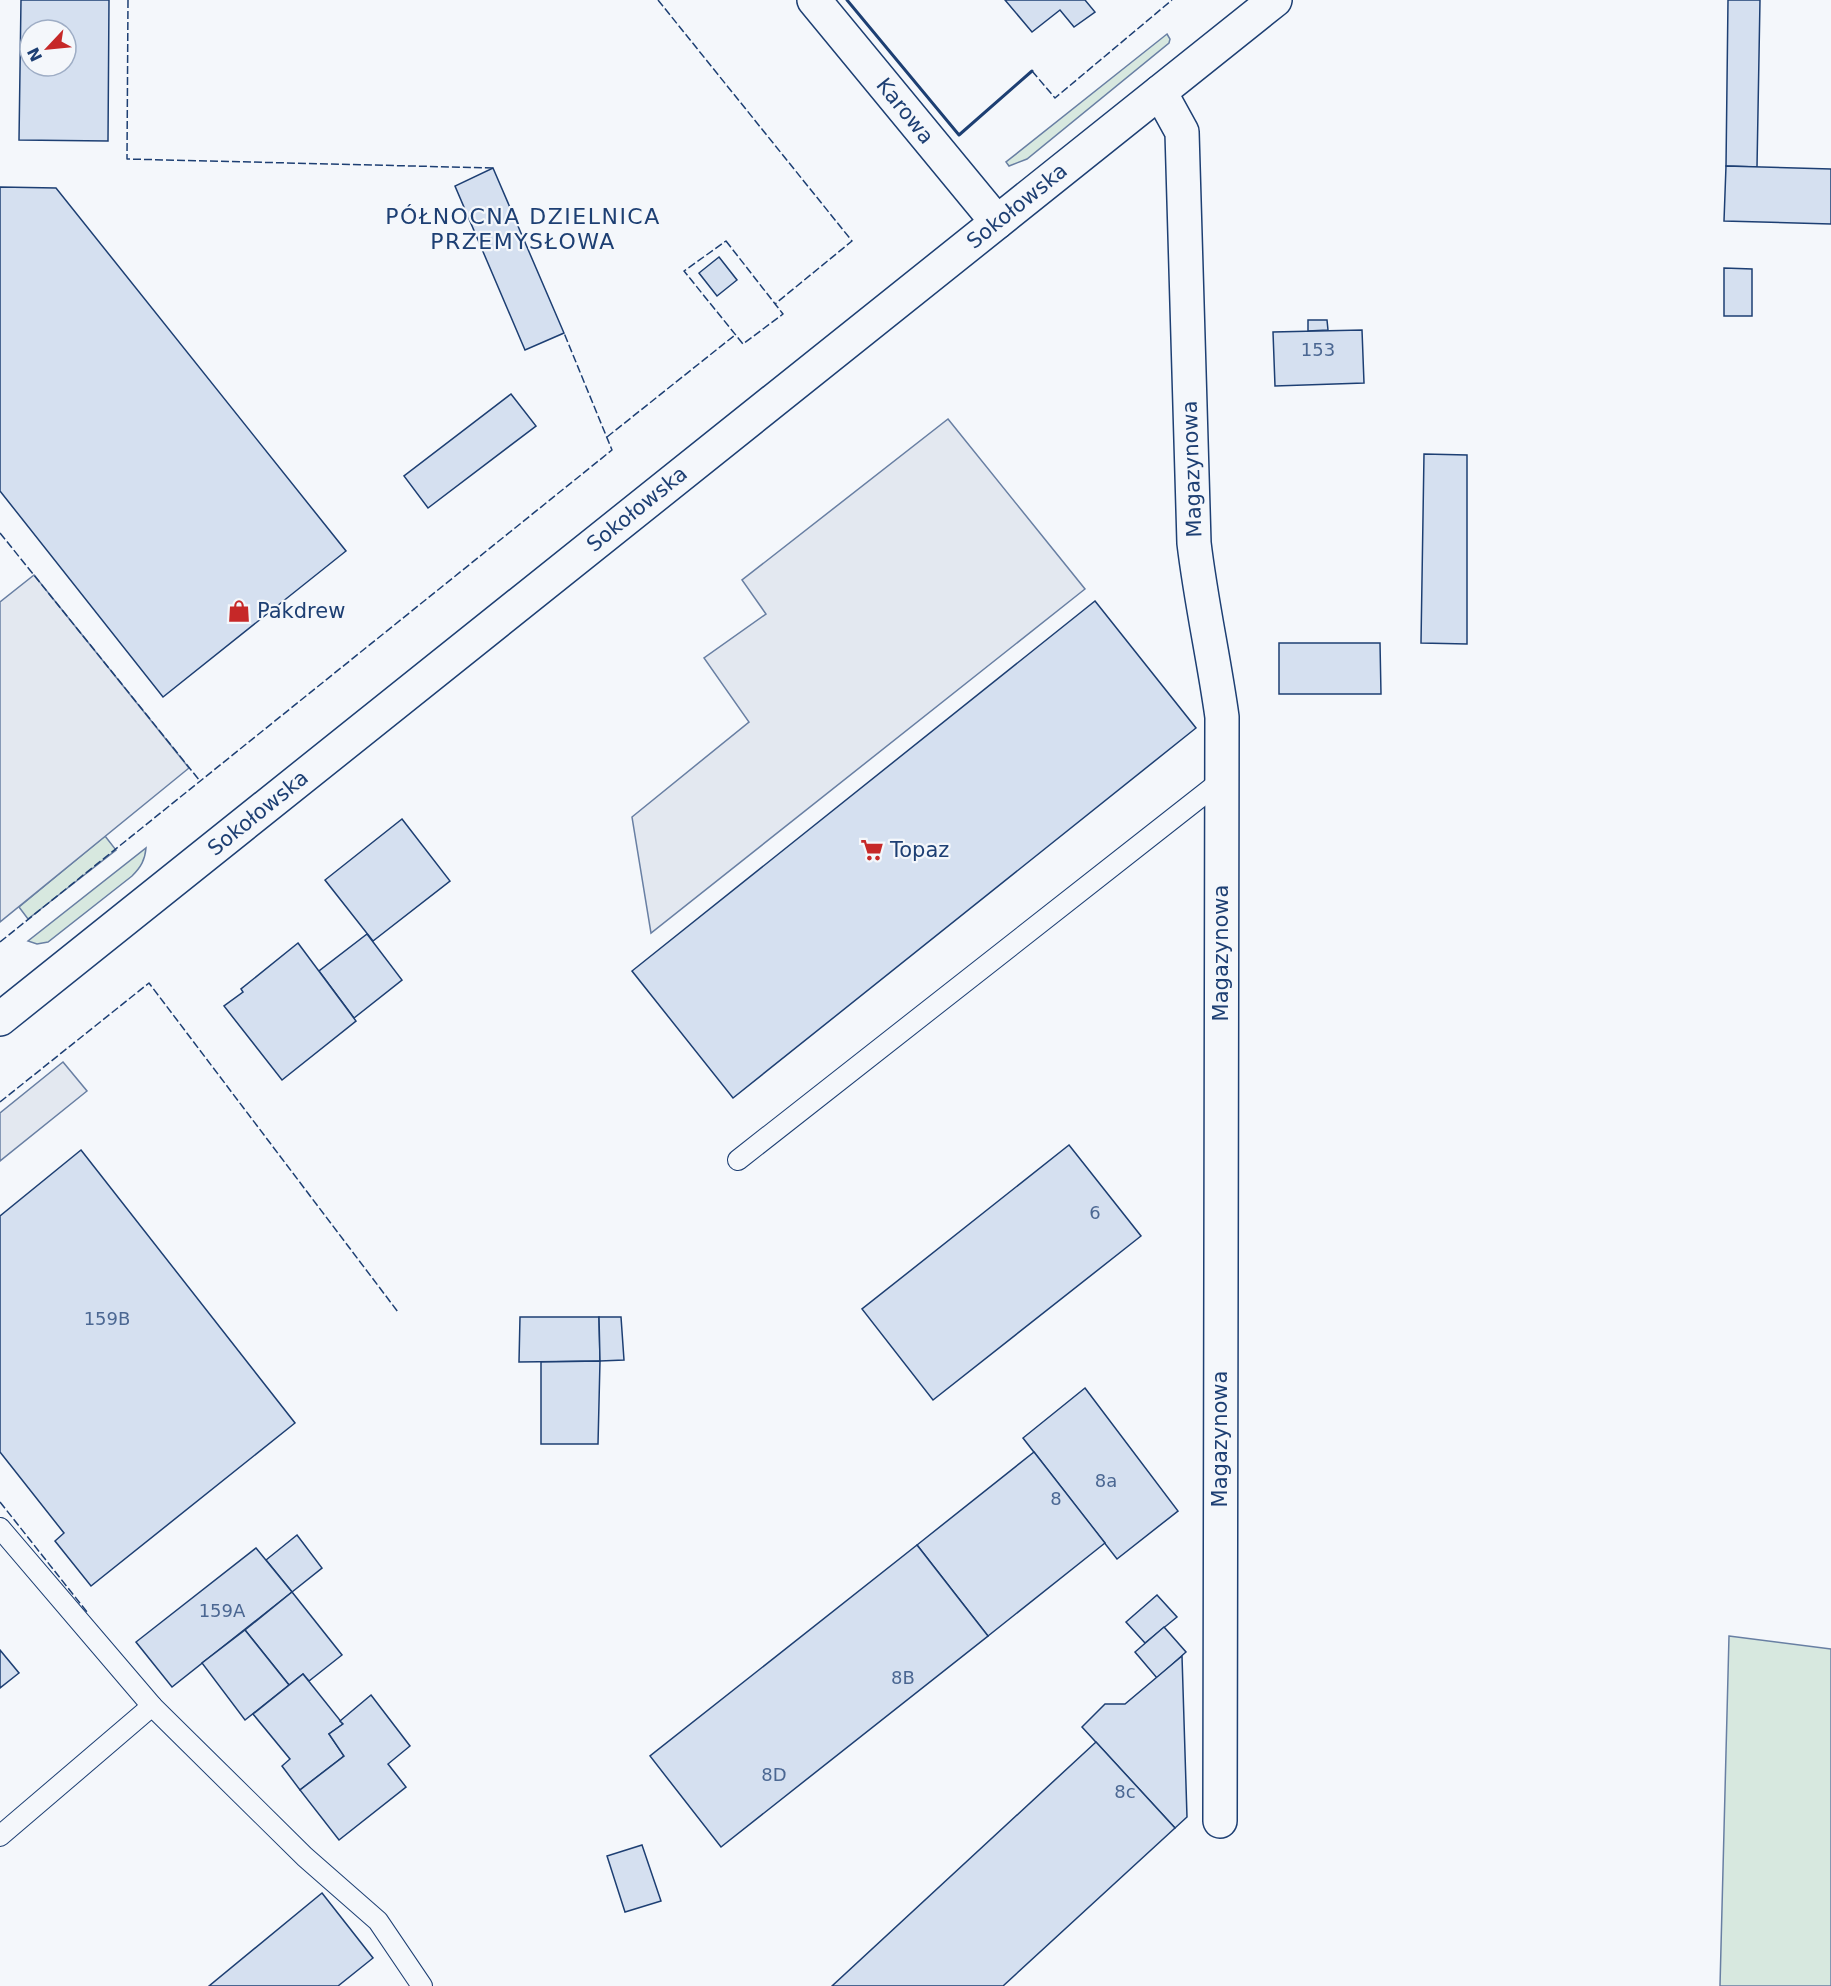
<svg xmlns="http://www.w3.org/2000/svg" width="1831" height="1986" font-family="'DejaVu Sans',sans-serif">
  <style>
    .green { fill: #d7e8df; stroke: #687fa3; stroke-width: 1.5 }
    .parking { fill: #e3e8f0; stroke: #687fa3; stroke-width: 1.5 }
    .building { fill: #d5e0f0; stroke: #1d3f73; stroke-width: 1.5; fill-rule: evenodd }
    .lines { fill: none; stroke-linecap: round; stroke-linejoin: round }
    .lane-casing { stroke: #1d3f73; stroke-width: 22 }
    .street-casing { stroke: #1d3f73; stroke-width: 36 }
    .primary-casing { stroke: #1d3f73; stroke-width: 36 }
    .lane { stroke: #f4f7fb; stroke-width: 20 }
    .street { stroke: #f4f7fb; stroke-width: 33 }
    .primary { stroke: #f4f7fb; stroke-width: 33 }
    .fence { stroke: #1d3f73; stroke-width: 1.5; stroke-dasharray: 8 3; stroke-linecap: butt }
    .wall { stroke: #1d3f73; stroke-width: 3 }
    .labels { text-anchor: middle; stroke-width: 4.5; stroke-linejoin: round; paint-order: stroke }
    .number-label { font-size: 18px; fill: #4b6792 }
    .street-label { font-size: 21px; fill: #1d3f73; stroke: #f4f7fb }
    .poi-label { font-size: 21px; fill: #1d3f73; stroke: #f4f7fb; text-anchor: start }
    .neighbourhood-label { font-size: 22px; letter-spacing: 1.5px; fill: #1d3f73; stroke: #f4f7fb }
  </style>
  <rect width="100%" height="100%" fill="#f4f7fb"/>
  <g class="green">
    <polygon points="1167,34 1170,39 1169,43 1027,159 1009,166 1006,162"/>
    <polygon points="105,836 116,850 28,919 19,907"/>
    <path d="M146 848C145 860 141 867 132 876L48 942 37 944 28 941Z"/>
    <polygon points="1729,1636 1831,1649 1831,1986 1720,1986"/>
  </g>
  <g class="parking">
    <polygon points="948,419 1085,589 651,933 632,817 749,722 704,658 766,614 742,580"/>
    <polygon points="34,575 189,768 0,922 0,602"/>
    <polygon points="63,1062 87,1091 0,1161 0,1113"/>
  </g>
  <g class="building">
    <path d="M21 0H109L108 141 19 140ZM30 30H66V66H30Z"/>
    <polygon points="1005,0 1085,0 1095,12 1074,27 1060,10 1032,32"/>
    <polygon points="1728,0 1760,0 1757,167 1726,166"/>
    <polygon points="1726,166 1831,169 1831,224 1724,221"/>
    <polygon points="493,168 564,333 525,350 455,186"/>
    <polygon points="0,187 56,188 346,551 163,697 0,491"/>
    <polygon points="719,257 737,280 717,296 699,273"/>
    <polygon points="1724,268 1752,269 1752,316 1724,316"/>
    <polygon points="1308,320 1327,320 1328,330 1308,331"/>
    <polygon points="1362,330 1364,383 1275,386 1273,332"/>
    <polygon points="511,394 536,426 428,508 404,476"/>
    <polygon points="1424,454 1467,455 1467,644 1421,643"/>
    <polygon points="1095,601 1196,728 733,1098 632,971"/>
    <polygon points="1279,643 1380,643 1381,694 1279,694"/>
    <polygon points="402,819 450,881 373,941 325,880"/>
    <polygon points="367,934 402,980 354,1018 319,971"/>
    <polygon points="298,943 356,1021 282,1080 224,1006 243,992 241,989"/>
    <polygon points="1069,1145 1141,1236 933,1400 862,1309"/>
    <polygon points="81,1150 295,1423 91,1586 55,1541 64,1533 0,1452 0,1216"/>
    <polygon points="520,1317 599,1317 600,1361 519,1362"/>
    <polygon points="599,1317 621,1317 624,1360 600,1361"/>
    <polygon points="600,1361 598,1444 541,1444 541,1362"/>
    <polygon points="1085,1388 1178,1511 1117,1559 1023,1438"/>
    <polygon points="1034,1452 1105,1543 988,1636 917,1545"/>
    <polygon points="297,1535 322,1568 292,1592 266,1560"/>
    <polygon points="917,1545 988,1636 721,1847 650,1756"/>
    <polygon points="256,1548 292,1592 172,1687 136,1642"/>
    <polygon points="292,1592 342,1655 309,1681 303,1674 289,1685 245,1630"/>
    <polygon points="1157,1595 1177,1617 1145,1643 1126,1622"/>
    <polygon points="1164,1627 1186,1652 1157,1678 1135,1652"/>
    <polygon points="245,1630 289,1685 245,1720 202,1663"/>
    <polygon points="0,1650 19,1673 0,1688"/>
    <polygon points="1182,1656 1187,1817 1175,1828 1082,1727 1105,1704 1125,1704"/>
    <polygon points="303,1674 343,1724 329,1734 344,1756 300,1790 282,1766 290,1759 253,1714"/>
    <polygon points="371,1695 410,1746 388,1764 406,1787 339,1840 300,1790 344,1756 329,1734 343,1724 340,1721"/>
    <polygon points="1096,1742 1175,1828 1003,1986 832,1986"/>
    <polygon points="642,1845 661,1901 625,1912 607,1856"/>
    <polygon points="322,1893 373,1958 338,1986 209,1986"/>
  </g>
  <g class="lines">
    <g class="lane-casing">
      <g id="lane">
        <polyline points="738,1160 1222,780"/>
        <polyline points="0,1528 152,1706 0,1836"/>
        <polyline points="152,1706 305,1857 378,1921 422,1986"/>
      </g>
    </g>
    <g class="street-casing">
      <g id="street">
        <polyline points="814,0 997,222"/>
        <path d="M1160 92 1182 132 1194 543C1201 602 1214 659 1222 717L1220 1821"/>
      </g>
    </g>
    <g class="primary-casing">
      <polyline id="primary" points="0,1019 1275,0"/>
    </g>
    <use href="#lane" class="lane"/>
    <use href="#street" class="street"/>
    <use href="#primary" class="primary"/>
    <g class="fence">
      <polyline points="128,0 127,159 493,168"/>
      <polyline points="658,0 852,241 775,304"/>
      <polyline points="1032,71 1055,98 1172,0"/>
      <polygon points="726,241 783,314 743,344 684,271"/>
      <polyline points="607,437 735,335"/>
      <polyline points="0,533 200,781"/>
      <polyline points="0,942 612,450 564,333"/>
      <polyline points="0,1102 149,983 398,1312"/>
      <polyline points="0,1502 87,1612"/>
    </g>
    <polyline class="wall" points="847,0 959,135 1032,71"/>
  </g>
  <defs>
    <g id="shop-bare" transform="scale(1.8)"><path d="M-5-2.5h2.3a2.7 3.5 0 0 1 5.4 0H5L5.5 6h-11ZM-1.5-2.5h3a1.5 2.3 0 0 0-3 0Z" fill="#c62828" stroke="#f4f7fb" stroke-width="2.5" paint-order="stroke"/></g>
    <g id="supermarket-bare" transform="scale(1.8)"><path d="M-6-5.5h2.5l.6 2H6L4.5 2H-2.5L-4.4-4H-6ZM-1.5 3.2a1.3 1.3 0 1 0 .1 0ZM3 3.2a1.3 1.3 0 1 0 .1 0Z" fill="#c62828" stroke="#f4f7fb" stroke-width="2.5" paint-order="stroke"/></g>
  </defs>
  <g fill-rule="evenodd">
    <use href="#shop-bare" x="239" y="611"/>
    <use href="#supermarket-bare" x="872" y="850"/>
  </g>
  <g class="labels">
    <g class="number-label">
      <text x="1318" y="356">153</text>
      <text x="1095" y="1219">6</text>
      <text x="107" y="1325">159B</text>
      <text x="1106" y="1487">8a</text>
      <text x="1056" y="1505">8</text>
      <text x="222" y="1617">159A</text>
      <text x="903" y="1684">8B</text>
      <text x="774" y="1781">8D</text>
      <text x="1125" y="1798">8c</text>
    </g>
    <g class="street-label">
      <text transform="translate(905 111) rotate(51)" y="7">Karowa</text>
      <text transform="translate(1017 206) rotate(-39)" y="7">Sokołowska</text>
      <text transform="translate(1192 469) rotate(-92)" y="7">Magazynowa</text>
      <text transform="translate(637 509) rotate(-39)" y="7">Sokołowska</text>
      <text transform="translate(258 813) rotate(-39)" y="7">Sokołowska</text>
      <text transform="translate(1221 953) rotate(-90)" y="7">Magazynowa</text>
      <text transform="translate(1220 1439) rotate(-90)" y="7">Magazynowa</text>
    </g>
    <g class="poi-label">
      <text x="257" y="618">Pakdrew</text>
      <text x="890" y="857">Topaz</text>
    </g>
    <g class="neighbourhood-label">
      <text x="523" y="224">PÓŁNOCNA DZIELNICA<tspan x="523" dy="25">PRZEMYSŁOWA</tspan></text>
    </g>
  </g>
  <g transform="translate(48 48) rotate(244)"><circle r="28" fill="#f4f7fb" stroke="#9eadc5" stroke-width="1.5"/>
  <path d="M0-4.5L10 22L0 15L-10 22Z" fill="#c62828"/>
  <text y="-9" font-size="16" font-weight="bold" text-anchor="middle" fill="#1d3f73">N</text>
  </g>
</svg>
